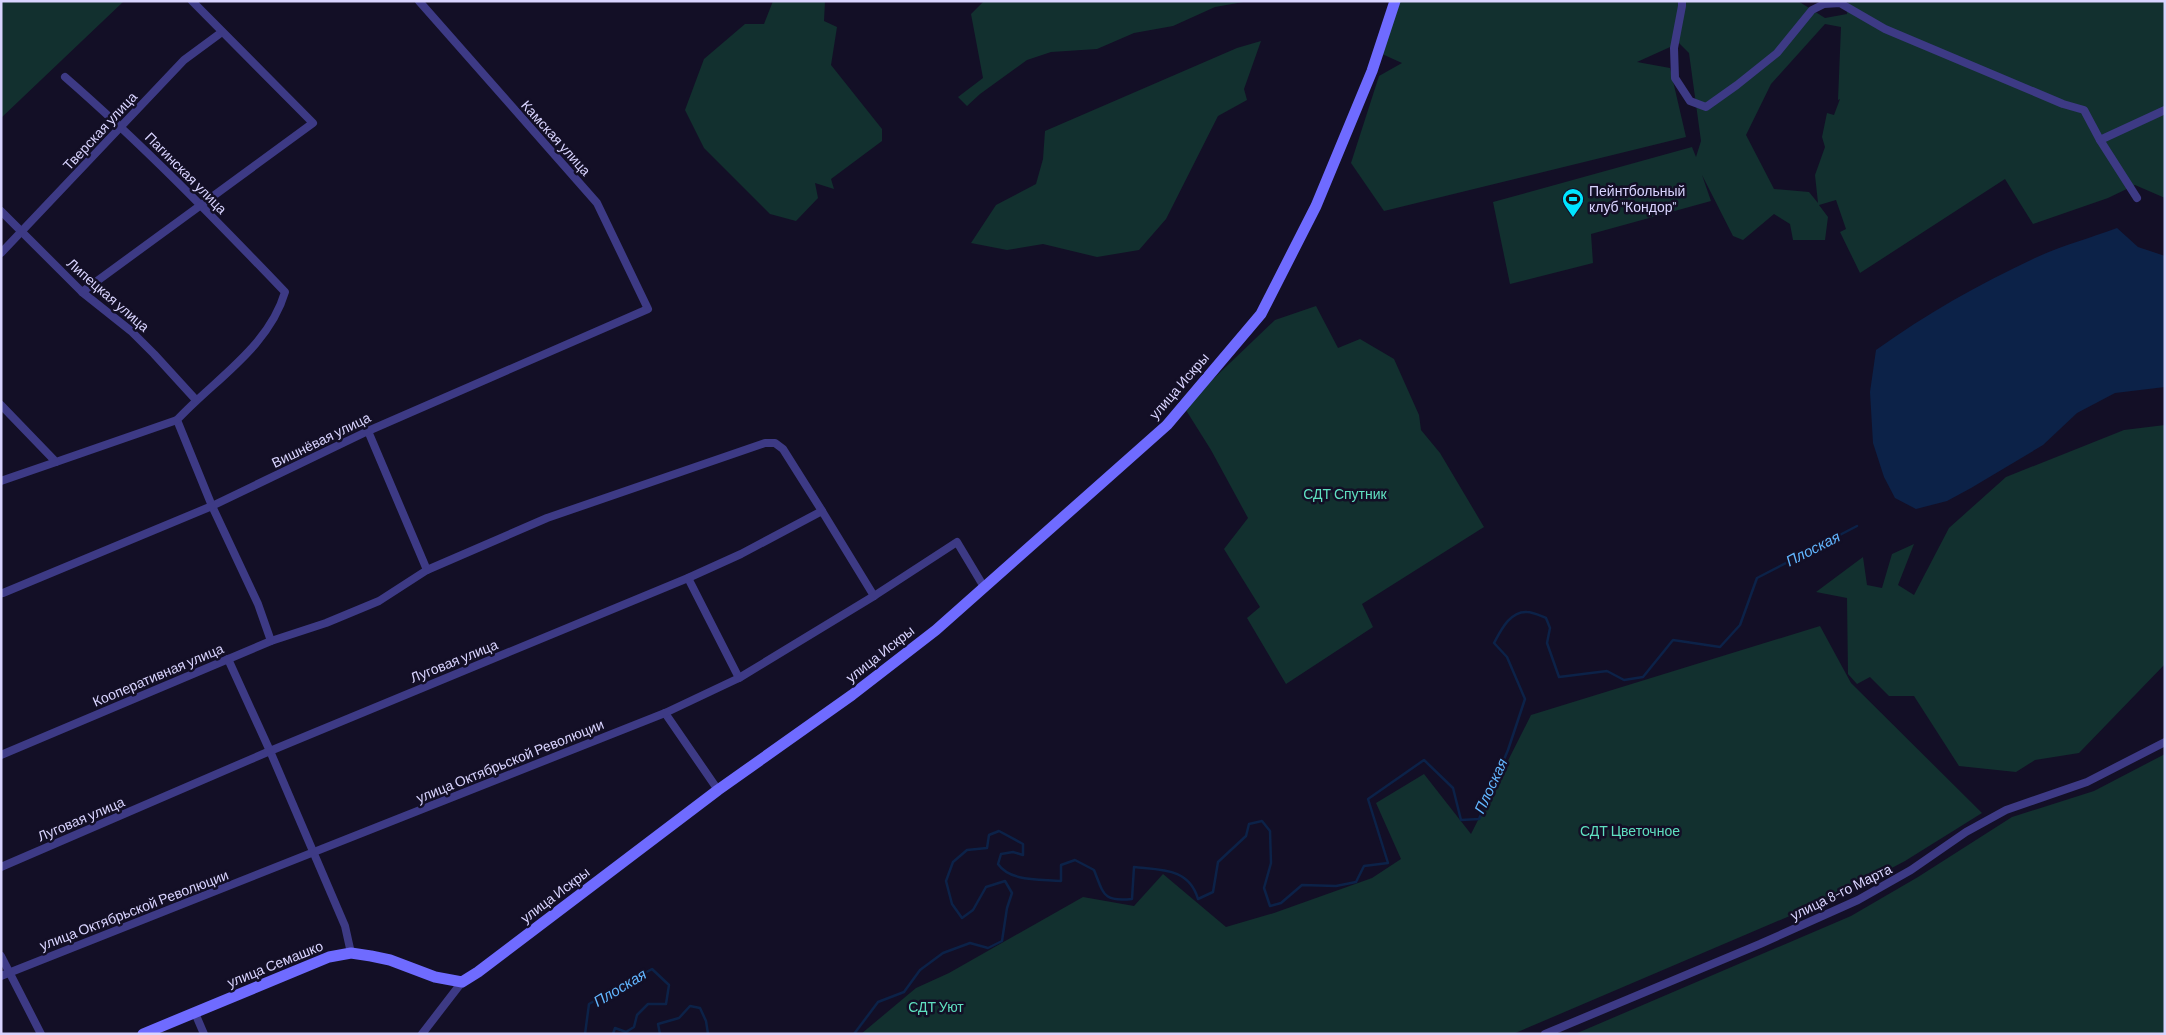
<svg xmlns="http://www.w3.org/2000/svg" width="2166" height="1035" font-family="Barlow,sans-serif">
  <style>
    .green { fill: #12302f; fill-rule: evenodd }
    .water { fill: #0c2248 }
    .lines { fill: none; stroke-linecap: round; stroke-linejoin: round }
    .stream { stroke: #0c2248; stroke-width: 2.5 }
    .minor { stroke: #3d3a85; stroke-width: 8 }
    .secondary { stroke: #6f6bff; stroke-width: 11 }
    .labels { text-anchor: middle; stroke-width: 5; stroke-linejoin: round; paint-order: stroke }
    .street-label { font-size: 14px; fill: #d9d4ff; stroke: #130f26 }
    .poi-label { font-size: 14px; fill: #d9d4ff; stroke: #130f26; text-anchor: start }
    .park-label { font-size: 14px; fill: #5fe0c0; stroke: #130f26 }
    .water-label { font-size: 15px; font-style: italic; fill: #62b6ff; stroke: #130f26 }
  </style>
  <rect width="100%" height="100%" fill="#130f26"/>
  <g class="green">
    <polygon points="1,1 124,1 1,118"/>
    <polygon points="773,1 825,1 824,21 837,27 831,65 882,129 882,141 831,179 834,189 815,183 818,198 796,221 770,214 704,148 685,110 704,59 745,24 764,24"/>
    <polygon points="984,1 1249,1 1215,7 1173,26 1134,33 1097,49 1051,52 1027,60 980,94 967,106 958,97 983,78 971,14"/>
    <path d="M1400 1H1798L1825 18 1847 14 1848 1H2165V198L2135 185 2108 198 2033 224 2005 179 1860 273 1840 232 1846 229 1836 200 1819 205 1828 217 1825 240H1793L1790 224 1774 214 1743 240 1733 236 1702 175 1711 201 1591 234 1593 263 1510 284 1493 202 1692 147 1696 157 1701 141 1689 53 1679 43 1637 62 1670 68 1686 137 1384 211 1351 163 1379 76 1402 63 1382 54ZM1825 24 1841 27 1838 100 1840 99 1834 115 1827 113 1822 137 1825 147 1815 175 1818 203 1809 192 1774 189 1746 135 1771 84Z"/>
    <polygon points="1261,41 1244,89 1247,100 1218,116 1166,219 1139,250 1097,257 1043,244 1007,250 971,243 996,205 1036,184 1043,159 1045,131 1237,48"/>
    <polygon points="1316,306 1338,348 1360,339 1394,359 1419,415 1421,430 1440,453 1484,527 1362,604 1373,627 1286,684 1247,618 1260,607 1224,549 1248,518 1211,450 1184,407 1275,320"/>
    <polygon points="2165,425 2165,664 2079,753 2035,760 2016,772 1959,766 1914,696 1889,696 1870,677 1857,684 1848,674 1847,598 1816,592 1863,557 1867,585 1882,588 1892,554 1914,544 1898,585 1914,595 1949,528 2006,477 2124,430"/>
    <polygon points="1820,626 1851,683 1982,813 1905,861 1848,891 1513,1034 861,1034 916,988 949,973 1083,897 1134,906 1163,874 1226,927 1274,913 1372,878 1401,859 1376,803 1424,774 1471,834 1531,715"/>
    <polygon points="2165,754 2165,1034 1575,1034 1851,916 1918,877 2012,817 2094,791"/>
  </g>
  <path class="water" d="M2117 228 2138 247 2165 256V387L2115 393 2077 413 2043 445 1971 488 1947 501 1916 509 1895 498 1884 477 1873 443 1870 392 1876 350C1926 314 1979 284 2035 258 2061 246 2090 238 2117 228Z"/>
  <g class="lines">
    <g class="stream">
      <polyline points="585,1034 589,1004 652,969 669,985 666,1004 648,1004 637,1015 634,1027 626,1032 615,1028 613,1034"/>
      <polyline points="660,1034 658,1024 679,1018 690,1006 700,1008 706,1021 708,1034"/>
      <path d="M854 1034 878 1002 904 992 920 970 943 953 970 943 988 948 1002 941 1007 908 1012 893 1005 881 986 887 973 910 962 918 952 904 946 881 953 862 967 850 987 848 989 835 999 831 1023 844V855L1013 852 1001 854 998 864C1010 882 1041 879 1061 881V865L1075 860 1094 870C1104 895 1103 902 1132 899L1134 867C1162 870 1189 868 1198 899L1213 892 1218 862 1246 836 1249 824 1262 821 1270 831 1271 863 1264 888 1270 906 1281 903 1302 885 1336 886 1356 882 1364 866 1388 863 1368 799 1424 760 1453 788 1461 820 1479 819 1508 750 1525 699 1507 657 1494 643C1501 630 1510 611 1527 612 1533 612 1541 616 1546 618L1550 628 1547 643 1559 677 1607 671 1624 680 1643 677 1673 640 1720 647 1740 625 1757 578 1857 526"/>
    </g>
    <g class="minor">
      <polyline points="1682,1 1682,6 1674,48 1675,78 1690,101 1706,107 1737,85 1777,53 1812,10 1824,4 1840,3 1885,29 2063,104 2084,110 2100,140 2137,198"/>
      <path d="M65 77C142 144 214 218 285 292 269 347 214 380 177 420L212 506 258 604 271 641"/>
      <polyline points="2100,140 2165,110"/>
      <polyline points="1,211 82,292 131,331 154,354 196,400"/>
      <polyline points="1,253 184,60 222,32"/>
      <polyline points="82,292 313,123 192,1"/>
      <polyline points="1,405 56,462 177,420"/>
      <polyline points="368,431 427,570"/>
      <polyline points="1,481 56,462"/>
      <polyline points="688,578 739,678"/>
      <polyline points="3,593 212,506 368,431 648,309 597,203 419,1"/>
      <polyline points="228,659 270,751 345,926 351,953"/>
      <polyline points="665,713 718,790"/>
      <polyline points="1,755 271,641 326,623 379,601 427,570 547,518 765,443 775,443 783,449 822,511"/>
      <polyline points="1,867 270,751 688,578 741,554 822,511 874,596"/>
      <polyline points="1,956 41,1034"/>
      <polyline points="1,976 665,713 739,678 874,596 957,542 984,587"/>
      <polyline points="195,1013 204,1034"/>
      <polyline points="422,1034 462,982"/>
      <polyline points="1545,1034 1760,944 1858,900 1911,870 1966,832 2006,810 2087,782 2165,742"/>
    </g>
    <polyline class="secondary" points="143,1034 329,957 351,953 371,956 390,960 435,977 462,982 478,972 718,790 852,695 936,630 1167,425 1261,314 1316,206 1372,71 1395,1"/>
  </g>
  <defs>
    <g id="stadium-pin" transform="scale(1.125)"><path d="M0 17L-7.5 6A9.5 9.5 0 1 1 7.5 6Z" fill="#00e5ff" stroke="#130f26"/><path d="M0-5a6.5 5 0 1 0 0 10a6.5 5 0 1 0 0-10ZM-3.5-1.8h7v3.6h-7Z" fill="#111"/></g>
  </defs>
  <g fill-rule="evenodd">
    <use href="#stadium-pin" x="1573" y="199"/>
  </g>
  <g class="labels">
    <g class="street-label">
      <text transform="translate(100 131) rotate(-47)" y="5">Тверская улица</text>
      <text transform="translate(556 138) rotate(48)" y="5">Камская улица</text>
      <text transform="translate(186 173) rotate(45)" y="5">Пагинская улица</text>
      <text transform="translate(108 295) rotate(41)" y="5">Липецкая улица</text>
      <text transform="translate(1179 386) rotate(-49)" y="5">улица Искры</text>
      <text transform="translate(321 440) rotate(-26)" y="5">Вишнёвая улица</text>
      <text transform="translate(880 654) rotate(-38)" y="5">улица Искры</text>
      <text transform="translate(454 661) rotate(-22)" y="5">Луговая улица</text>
      <text transform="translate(158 675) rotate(-23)" y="5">Кооперативная улица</text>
      <text transform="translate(510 761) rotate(-22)" y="5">улица Октябрьской Революции</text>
      <text transform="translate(81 819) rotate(-23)" y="5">Луговая улица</text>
      <text transform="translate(1841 892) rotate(-26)" y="5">улица 8-го Марта</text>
      <text transform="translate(555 895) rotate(-37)" y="5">улица Искры</text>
      <text transform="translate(134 910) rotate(-21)" y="5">улица Октябрьской Революции</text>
      <text transform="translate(275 964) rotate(-22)" y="5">улица Семашко</text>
    </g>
    <g class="poi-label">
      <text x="1589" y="196">Пейнтбольный<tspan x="1589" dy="16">клуб "Кондор"</tspan></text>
    </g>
    <g class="park-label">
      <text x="1345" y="499">СДТ Спутник</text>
      <text x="1630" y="836">СДТ Цветочное</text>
      <text x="936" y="1012">СДТ Уют</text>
    </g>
    <g class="water-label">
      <text transform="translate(1813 549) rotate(-27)" y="5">Плоская</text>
      <text transform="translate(1491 786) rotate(-65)" y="5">Плоская</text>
      <text transform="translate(620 988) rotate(-31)" y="5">Плоская</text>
    </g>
  </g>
  <rect width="2166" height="1035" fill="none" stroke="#d9d4ff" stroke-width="5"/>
</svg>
